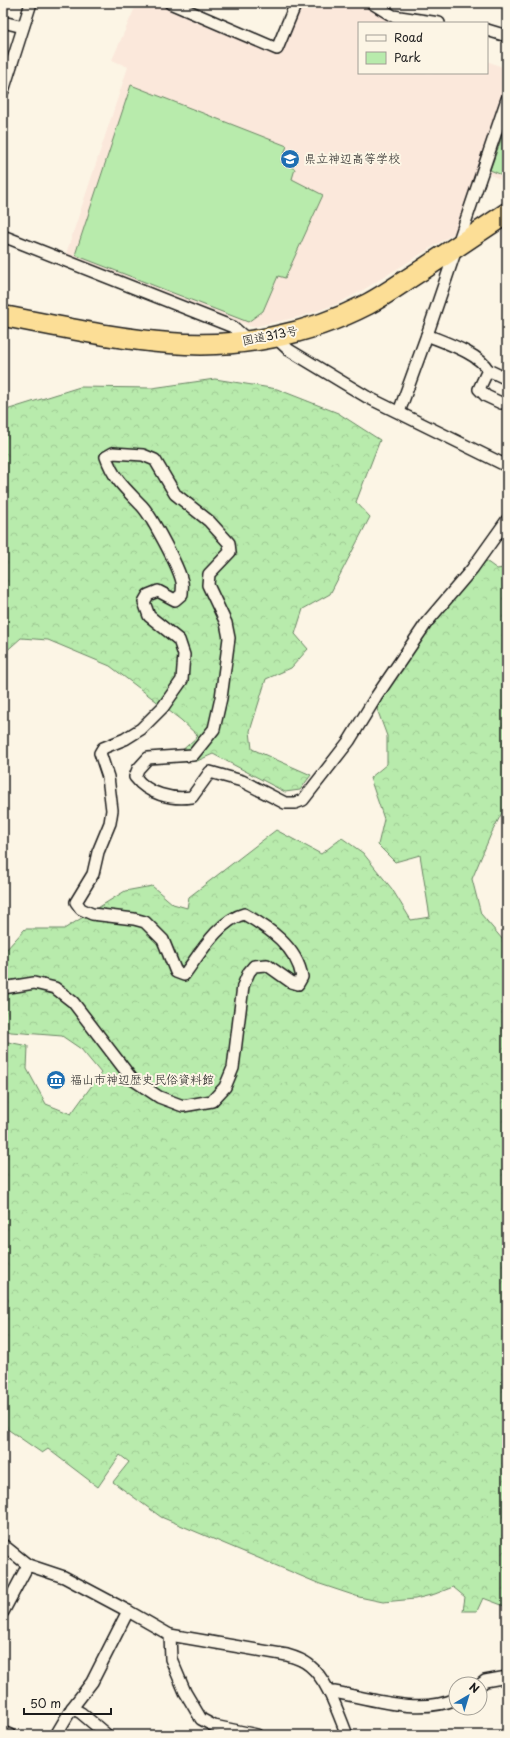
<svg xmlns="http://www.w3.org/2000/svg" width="510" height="1738" font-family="'Playpen Sans','Klee One',sans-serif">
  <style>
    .built { fill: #fbe8db }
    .green { fill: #b8ebac; stroke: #6a8464 }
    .forest { fill: url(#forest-crowns); stroke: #6a8464 }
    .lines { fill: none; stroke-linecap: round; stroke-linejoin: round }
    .street-casing { stroke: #1c1c1c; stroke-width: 14 }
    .highway-casing { stroke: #1c1c1c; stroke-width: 23 }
    .street { stroke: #fcf5e5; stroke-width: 11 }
    .highway { stroke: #fcde96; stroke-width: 20 }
    .labels { text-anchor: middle; stroke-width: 4; stroke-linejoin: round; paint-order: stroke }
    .poi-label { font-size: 12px; fill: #1c1c1c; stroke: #fcf5e5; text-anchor: start }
    .street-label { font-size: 12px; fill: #1c1c1c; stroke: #fcf5e5 }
  </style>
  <defs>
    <pattern id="forest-crowns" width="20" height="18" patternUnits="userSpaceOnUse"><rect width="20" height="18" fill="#b8ebac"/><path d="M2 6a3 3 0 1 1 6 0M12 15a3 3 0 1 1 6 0" fill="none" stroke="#9ec993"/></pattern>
  </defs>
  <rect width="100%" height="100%" fill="#fcf5e5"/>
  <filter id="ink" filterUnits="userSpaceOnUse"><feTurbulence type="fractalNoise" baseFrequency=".025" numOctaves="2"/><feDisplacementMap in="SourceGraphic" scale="8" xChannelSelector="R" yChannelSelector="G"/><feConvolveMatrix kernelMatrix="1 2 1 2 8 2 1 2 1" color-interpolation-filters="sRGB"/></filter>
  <g filter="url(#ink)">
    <g class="built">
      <polygon points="137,3 156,3 279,55 301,3 366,3 376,10 413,23 359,23 359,73 487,73 487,61 507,69 507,86 458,231 363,290 337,304 303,316 252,327 66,254 128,67 112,60"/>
      <polygon points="507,117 507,182 488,174"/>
    </g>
    <g class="green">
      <polygon points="131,85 287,146 281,162 295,169 292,179 323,195 285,278 278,276 263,311 248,322 75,255"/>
      <polygon points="507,123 507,177 490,170"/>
    </g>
    <g class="forest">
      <polygon points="215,379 277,389 338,413 380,440 356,502 370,517 330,594 303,609 295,634 308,649 291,668 266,679 250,731 252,749 311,775 300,790 285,792 213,754 197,761 168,763 198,736 181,720 110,666 48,640 21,638 3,654 3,411 80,387 152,388"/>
      <polygon points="486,561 497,569 503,568 507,563 507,803 491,834 472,879 481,914 503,940 507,940 507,1607 483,1598 477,1611 463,1611 465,1597 453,1587 435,1594 415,1599 383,1602 359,1597 320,1584 161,1517 113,1482 129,1462 120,1455 98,1487 48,1449 42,1453 3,1426 3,1314 8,1300 3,1288 3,1041 28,1046 27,1069 46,1104 71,1114 101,1073 81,1049 62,1036 11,1032 3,1029 3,950 6,950 25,929 64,929 125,891 152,886 173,904 187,908 189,897 276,830 321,854 342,838 363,853 392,889 411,920 430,917 420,855 395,862 378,845 384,819 370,778 387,764 387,736 377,709 390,681 425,634"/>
    </g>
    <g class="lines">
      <g class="street-casing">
        <g id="street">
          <polyline points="170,3 277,49 296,3"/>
          <polyline points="372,3 393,16 439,23"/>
          <polyline points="3,22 23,27"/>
          <polyline points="487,30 507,36"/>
          <polyline points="3,91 31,3"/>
          <polyline points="3,236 233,327 249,341"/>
          <path d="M427 335C446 343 478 353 488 370L479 389 486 396 501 403"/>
          <polyline points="275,337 289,350 367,397 507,466"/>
          <polyline points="488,370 507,379"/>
          <polyline points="399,412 427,335 507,99"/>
          <path d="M3 988 34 983 55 988 73 1002 132 1079 159 1097 183 1106 212 1101 225 1087 233 1068 243 986 249 972 254 966 267 965 291 982 298 984 302 977C297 947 269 928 244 914 219 920 199 955 184 975L176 972 163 940 145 922 134 919 92 914 81 909 76 902 93 874 98 852 110 823 112 810 108 777 100 753 103 748 125 739 141 729 163 707 182 680 184 655 179 640 149 616 144 602 148 595 158 591 175 600 182 594C182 590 183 585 182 582 179 567 152 517 142 506 126 489 114 480 106 457L113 453 143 455 155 460 175 494 209 521 229 543 230 552 209 574 208 585 226 623 229 638 221 698 214 729 193 755 148 758 138 769 135 777C148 794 171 800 192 797L210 772 242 781 285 803H295L303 800 349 741 376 697 427 622 472 569 507 520"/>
          <polyline points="3,1545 28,1565 64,1577 128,1611 170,1635 171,1659 185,1692 201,1719 214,1726 257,1735"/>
          <polyline points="3,1612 28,1565"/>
          <path d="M170 1635 287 1655C294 1657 303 1660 309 1665 328 1680 338 1713 347 1735"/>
          <polyline points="480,1685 485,1681 507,1677"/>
          <path d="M330 1693 334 1692C372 1699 419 1715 456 1699"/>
          <polyline points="72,1708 81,1713 107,1735"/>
          <polyline points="3,1732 10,1735"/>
          <polyline points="56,1735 72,1708 92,1682 128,1611"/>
        </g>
      </g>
      <g class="highway-casing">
        <path id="highway" d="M3 316C58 326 114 339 170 343 238 349 308 335 368 304 387 294 404 281 422 270 450 251 479 232 507 213"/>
      </g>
      <use href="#street" class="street"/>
      <use href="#highway" class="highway"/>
    </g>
  </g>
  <defs>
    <g id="school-disc" transform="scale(1)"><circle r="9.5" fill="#1f6fb2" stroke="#fcf5e5"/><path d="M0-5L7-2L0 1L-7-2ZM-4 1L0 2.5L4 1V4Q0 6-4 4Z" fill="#fff"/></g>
    <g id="museum-disc" transform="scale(1)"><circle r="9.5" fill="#1f6fb2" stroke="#fcf5e5"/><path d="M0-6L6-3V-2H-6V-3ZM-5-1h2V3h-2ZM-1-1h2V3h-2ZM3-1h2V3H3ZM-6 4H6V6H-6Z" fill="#fff"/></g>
  </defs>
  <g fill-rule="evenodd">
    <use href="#school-disc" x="290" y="159"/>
    <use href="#museum-disc" x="56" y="1080"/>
  </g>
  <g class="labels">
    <g class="poi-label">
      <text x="304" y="163">県立神辺高等学校</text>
      <text x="70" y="1084">福山市神辺歴史民俗資料館</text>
    </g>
    <g class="street-label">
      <text transform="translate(270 336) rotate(-11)" y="4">国道313号</text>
    </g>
  </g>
  <rect width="510" height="1738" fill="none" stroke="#fcf5e5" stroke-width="16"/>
  <rect x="8" y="8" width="494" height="1722" fill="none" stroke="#1c1c1c" stroke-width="1.5" filter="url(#ink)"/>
  <rect x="358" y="22" width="130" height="52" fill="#fcf5e5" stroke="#a29e95"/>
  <rect x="366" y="35" width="20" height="6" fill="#fcf5e5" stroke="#a29e95"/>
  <text x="394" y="42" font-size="12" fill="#1c1c1c">Road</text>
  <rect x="366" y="52" width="20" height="12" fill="#b8ebac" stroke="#a29e95"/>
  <text x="394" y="62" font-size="12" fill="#1c1c1c">Park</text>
  <g transform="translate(468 1696) rotate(38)"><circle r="19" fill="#fcf5e5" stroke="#a29e95"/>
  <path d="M0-3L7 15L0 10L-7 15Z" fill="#1f6fb2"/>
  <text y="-6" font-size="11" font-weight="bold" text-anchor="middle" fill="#1c1c1c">N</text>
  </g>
  <path d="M24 1708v6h87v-6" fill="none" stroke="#1c1c1c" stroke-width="2"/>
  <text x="30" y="1708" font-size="12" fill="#1c1c1c" stroke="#fcf5e5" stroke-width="3" paint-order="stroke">50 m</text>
</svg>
